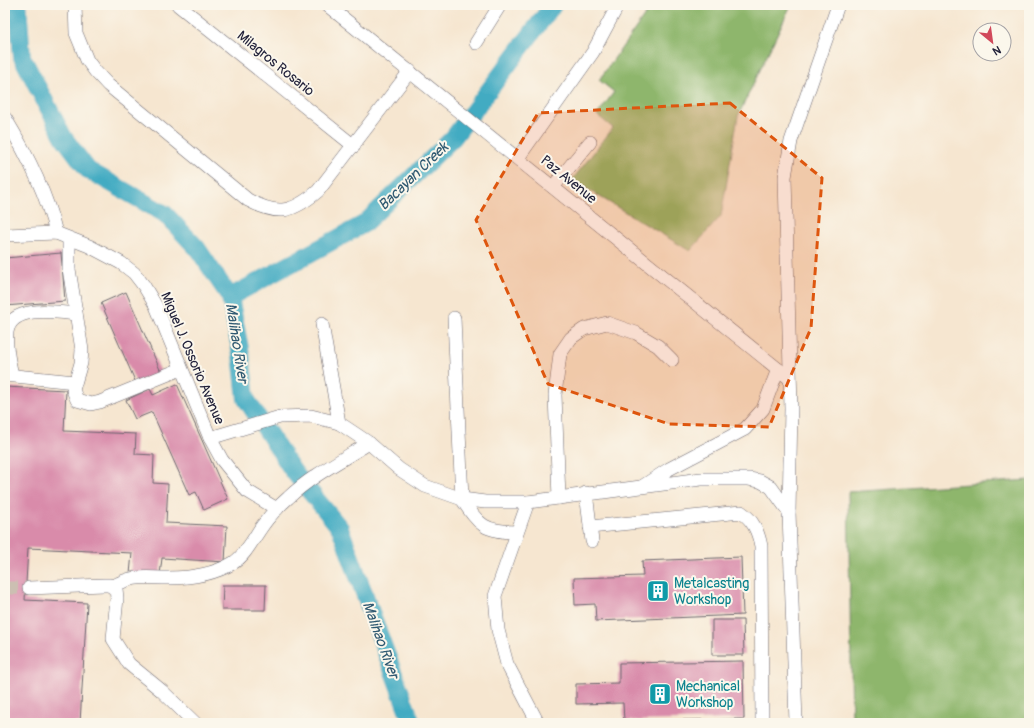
<svg xmlns="http://www.w3.org/2000/svg" width="1034" height="728" font-family="Pangolin,sans-serif">
  <style>
    .forest { fill: #8eb66c; stroke: #586c54 }
    .lines { fill: none; stroke-linecap: round; stroke-linejoin: round }
    .river { stroke: #43abc2; stroke-width: 18 }
    .building { fill: #d98baa }
    .minor-tunnel { stroke: #ccbfb2; stroke-width: 13; stroke-dasharray: 13 6; stroke-linecap: butt }
    .minor-casing { stroke: #6c676f; stroke-width: 14 }
    .minor { stroke: #fff; stroke-width: 13 }
    .marked { fill: #de560e; fill-opacity: 0.2; stroke: #de560e; stroke-width: 3; stroke-dasharray: 8 5; stroke-linejoin: round }
    .labels { text-anchor: middle; stroke-width: 4; stroke-linejoin: round; paint-order: stroke }
    .street-label { font-size: 14px; fill: #22223b; stroke: #fbf7ec }
    .culture-label { font-size: 14px; fill: #0d838f; stroke: #fbf7ec; text-anchor: start }
    .water-label { font-size: 15px; font-style: italic; fill: #2f5971; stroke: #fbf7ec }
  </style>
  <rect width="100%" height="100%" fill="#fbf7ec"/>
  <filter id="ink" filterUnits="userSpaceOnUse"><feTurbulence type="fractalNoise" baseFrequency=".025" numOctaves="2"/><feDisplacementMap in="SourceGraphic" scale="8" xChannelSelector="R" yChannelSelector="G"/><feConvolveMatrix kernelMatrix="1 2 1 2 8 2 1 2 1" color-interpolation-filters="sRGB"/></filter>
  <filter id="wash" filterUnits="userSpaceOnUse"><feTurbulence type="fractalNoise" baseFrequency=".012" numOctaves="4" result="noise"/><feDisplacementMap in="SourceGraphic" scale="16" xChannelSelector="R" yChannelSelector="G"/><feGaussianBlur stdDeviation="0.9" result="paint"/><feColorMatrix in="noise" values="0 0 0 0 0 0 0 0 0 0 0 0 0 0 0 0 0 1.4 0 .05"/><feComposite in="paint" operator="in"/></filter>
  <g filter="url(#wash)">
    <rect width="100%" height="100%" fill="#f6e6d0"/>
    <g class="forest">
      <polygon points="652,5 791,5 738,116 721,216 690,251 572,180 613,128 597,115 614,92 599,80"/>
      <polygon points="1029,480 1029,723 852,723 848,492"/>
    </g>
    <g class="lines">
      <g class="river">
        <polyline points="18,5 22,57 64,138 88,170 165,214 197,248 230,297 241,354 246,399 293,471 340,528 412,723"/>
        <polyline points="230,297 364,224 453,138 553,5"/>
      </g>
    </g>
    <g id="blocks">
      <g class="building">
        <polygon points="61,253 65,301 5,306 5,258"/>
        <polygon points="126,292 161,372 136,383 101,303"/>
        <polygon points="177,384 228,499 204,510 196,492 189,495 152,412 135,419 126,400 150,389 153,395"/>
        <polygon points="5,387 66,390 64,431 136,434 135,454 154,455 153,483 168,484 166,523 227,526 225,562 162,558 160,575 130,574 132,553 28,548 25,600 87,603 80,723 5,723"/>
        <polygon points="741,557 743,615 596,621 595,604 575,605 574,578 643,576 642,561"/>
        <polygon points="223,585 266,585 265,610 222,610"/>
        <polygon points="712,620 743,620 744,655 712,655"/>
        <polygon points="743,661 744,719 624,721 623,703 576,704 576,684 619,683 619,663"/>
      </g>
    </g>
  </g>
  <g filter="url(#ink)">
    <use href="#blocks" fill-opacity="0" stroke="#6c676f" stroke-width="1"/>
    <g class="lines">
      <polyline class="minor-tunnel" points="5,588 29,588"/>
      <g class="minor-casing">
        <g id="minor">
          <path d="M75 5 76 33 87 60 95 71 108 85 248 200C278 216 292 213 318 191L410 71"/>
          <polyline points="178,5 354,146"/>
          <polyline points="327,5 789,378"/>
          <polyline points="476,43 500,5"/>
          <path d="M5 118C27 154 46 192 56 233"/>
          <polyline points="518,158 593,52 618,5"/>
          <polyline points="553,187 590,142"/>
          <polyline points="5,235 56,233 89,246 121,263 134,273 144,286 156,306 210,438 280,417 311,416 339,423 369,443 399,469 425,486 462,499 485,502 528,502 701,479 749,479 760,481 771,487 789,512"/>
          <polyline points="69,239 69,269 82,350 81,363 73,390 77,400 91,404 100,402 181,369"/>
          <path d="M454 318 462 499C480 526 483 531 517 532"/>
          <polyline points="322,324 339,423"/>
          <polyline points="5,375 75,382"/>
          <path d="M12 375C9 361 5 346 7 332 11 304 58 312 76 314"/>
          <polyline points="210,438 222,460 247,491 277,509"/>
          <polyline points="643,486 669,469 745,429 763,409 778,369"/>
          <polyline points="586,493 592,541"/>
          <polyline points="559,498 555,395 560,354 571,338 584,329 607,323 636,333 658,346 672,360"/>
          <polyline points="528,502 495,596 498,630 507,664 538,723"/>
          <path d="M590 527 741 512C753 520 758 531 761 546L762 723"/>
          <path d="M112 587C134 574 145 578 168 578 191 578 213 575 233 563 246 555 254 537 263 525 270 515 279 506 288 498 311 476 342 460 369 443"/>
          <polyline points="29,588 104,585 110,585 116,589 117,598 113,639 129,664 162,691 195,723"/>
          <polyline points="796,723 789,512 791,408 785,177 791,141 838,5"/>
        </g>
      </g>
      <use href="#minor" class="minor"/>
    </g>
  </g>
  <path class="marked" d="M730 103 822 178 811 328 769 427 669 424 548 384 476 220 538 113Z"/>
  <defs>
    <g id="building-square" transform="scale(1.15)"><rect x="-9" y="-9" width="18" height="18" rx="4" fill="#0f9aa8" stroke="#fbf7ec"/><path d="M-4-6H4V6H1V3H-1V6H-4ZM-2.5-4.3h1.7v1.8h-1.7ZM.8-4.3h1.7v1.8H.8ZM-2.5-1h1.7V.8h-1.7ZM.8-1h1.7V.8H.8Z" fill="#fff"/></g>
  </defs>
  <g fill-rule="evenodd">
    <use href="#building-square" x="658" y="591"/>
    <use href="#building-square" x="660" y="694"/>
  </g>
  <g class="labels">
    <g class="street-label">
      <text transform="translate(276 63) rotate(39)" y="5">Milagros Rosario</text>
      <text transform="translate(569 179) rotate(39)" y="5">Paz Avenue</text>
      <text transform="translate(193 358) rotate(67)" y="5">Miguel J. Ossorio Avenue</text>
    </g>
    <g class="culture-label">
      <text x="674" y="588">Metalcasting<tspan x="674" dy="16">Workshop</tspan></text>
      <text x="676" y="691">Mechanical<tspan x="676" dy="16">Workshop</tspan></text>
    </g>
    <g class="water-label">
      <text transform="translate(413 176) rotate(-44)" y="5">Bacayan Creek</text>
      <text transform="translate(237 343) rotate(81)" y="5">Malihao River</text>
      <text transform="translate(381 640) rotate(70)" y="5">Malihao River</text>
    </g>
  </g>
  <rect width="1034" height="728" fill="none" stroke="#fbf7ec" stroke-width="20"/>
  <g transform="translate(992 42) rotate(151)"><circle r="19" fill="#fbf7ec" stroke="#a4a2a5"/>
  <path d="M0-3L7 15L0 10L-7 15Z" fill="#d1495b"/>
  <text y="-6" font-size="11" font-weight="bold" text-anchor="middle" fill="#22223b">N</text>
  </g>
</svg>
